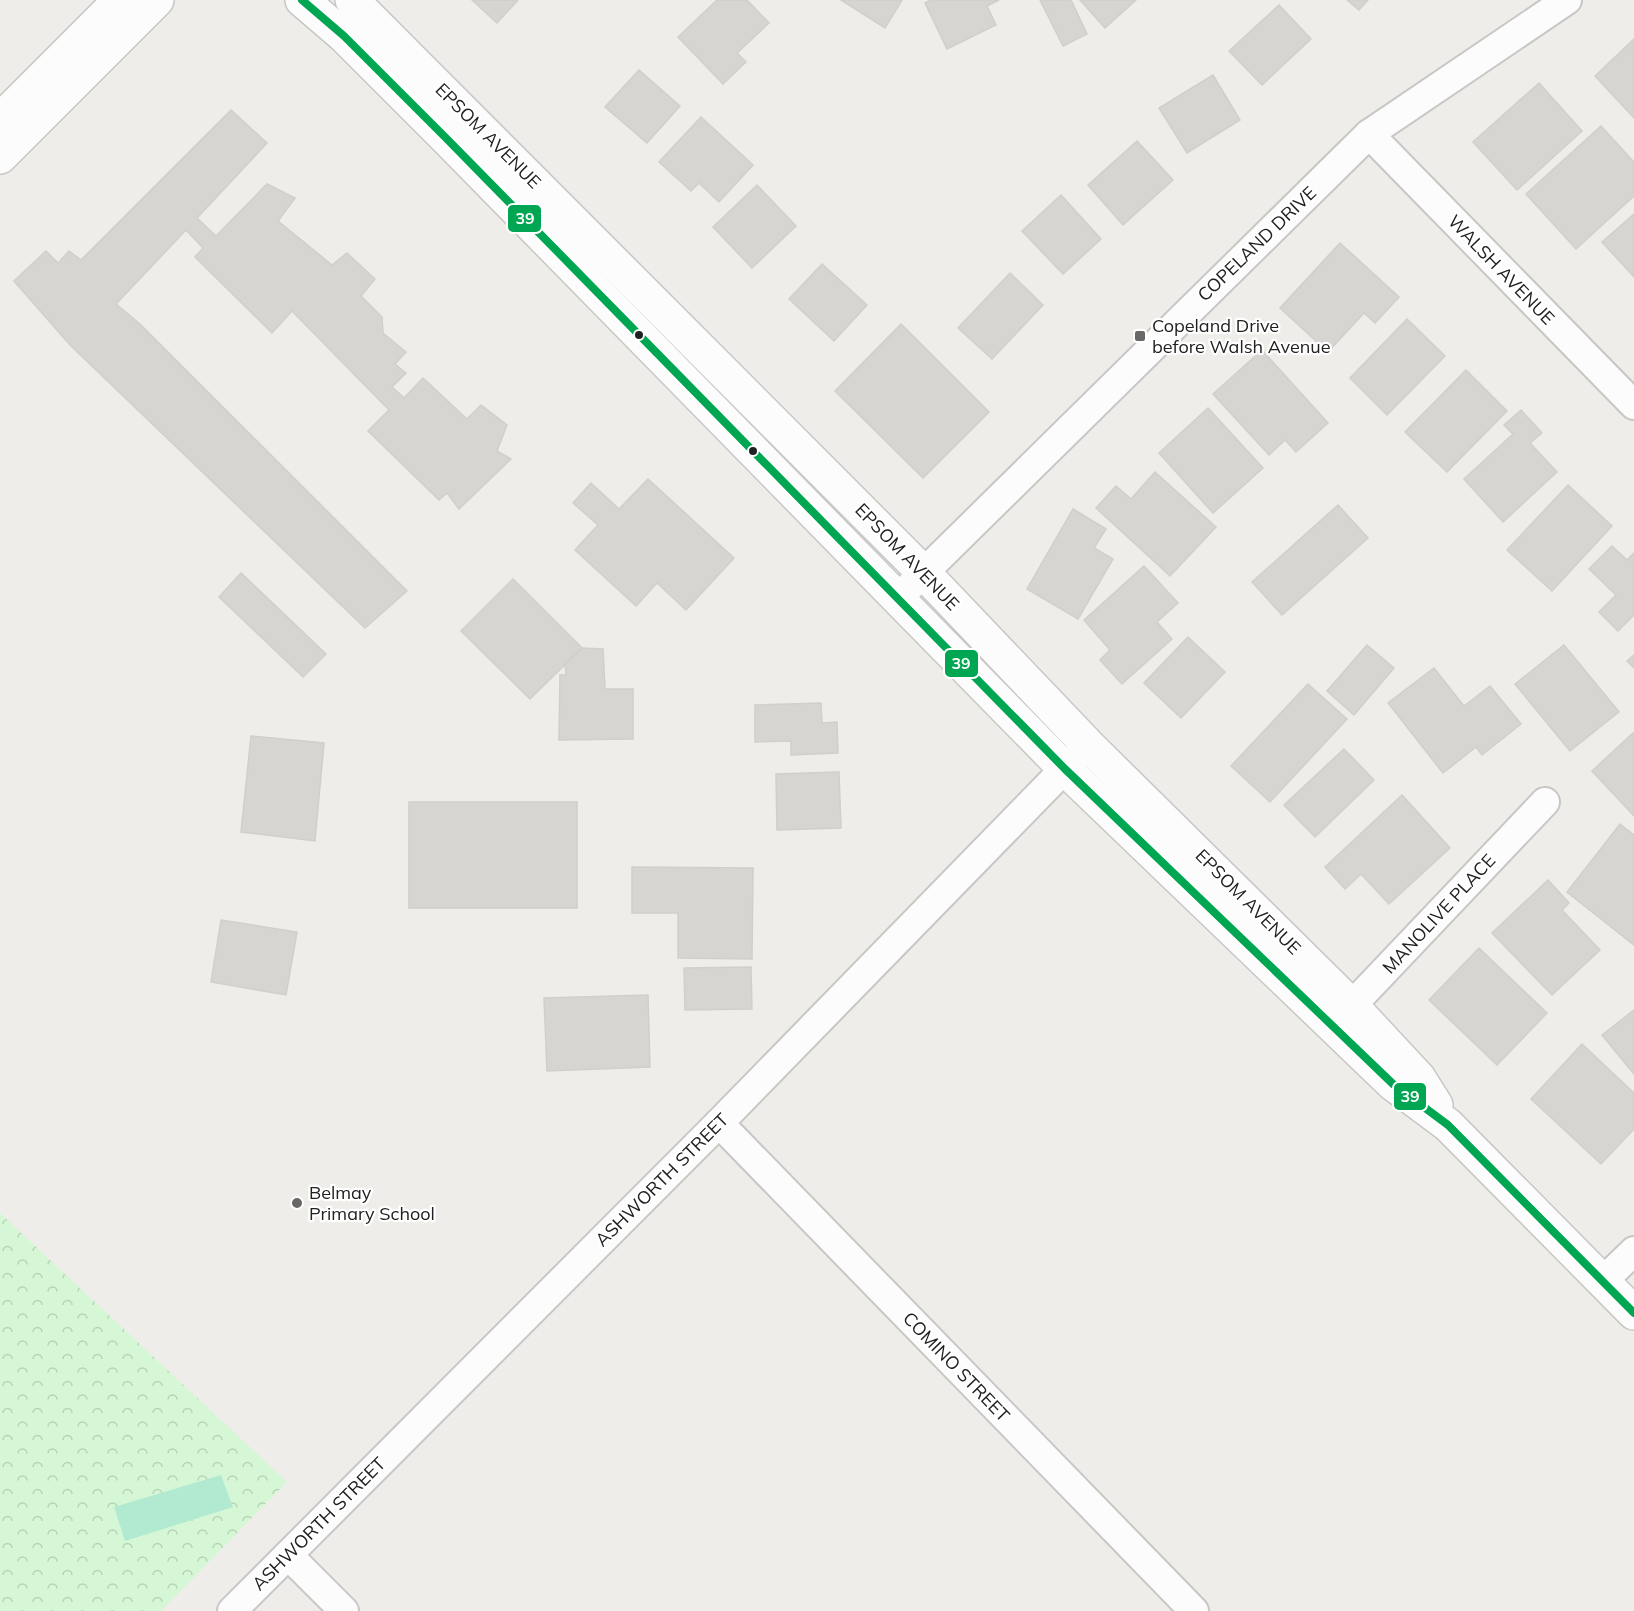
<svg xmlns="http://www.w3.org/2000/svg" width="1634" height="1611" font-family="Mulish,sans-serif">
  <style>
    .park { fill: url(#park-crowns) }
    .pitch { fill: #b1ead1 }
    .building { fill: #d7d5d2; stroke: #d2ceca; stroke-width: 1.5 }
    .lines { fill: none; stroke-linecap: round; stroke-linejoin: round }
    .minor-casing { stroke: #c8c7c5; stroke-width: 32 }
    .tertiary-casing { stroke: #c8c7c5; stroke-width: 36 }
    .minor { stroke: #fdfcfc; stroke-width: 28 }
    .tertiary { stroke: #fdfcfc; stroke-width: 33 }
    .bus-1-casing { stroke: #fff; stroke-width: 12 }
    .bus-1 { stroke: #00a651; stroke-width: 8 }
    .bus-dot { fill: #212121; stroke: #fff; stroke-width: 2 }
    .poi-dot { fill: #696867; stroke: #fff; stroke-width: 2 }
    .labels { text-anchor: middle; stroke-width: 4.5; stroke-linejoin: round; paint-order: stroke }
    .street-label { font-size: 18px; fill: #212121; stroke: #fff }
    .poi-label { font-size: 18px; fill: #212121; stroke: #fff; text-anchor: start }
    .line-badge { stroke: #fff; stroke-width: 2 }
    .badge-label { font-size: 16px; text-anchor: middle; font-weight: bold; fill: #fff }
  </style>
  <defs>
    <pattern id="park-crowns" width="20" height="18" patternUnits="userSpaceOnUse" patternTransform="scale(1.5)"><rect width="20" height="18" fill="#d6f7d5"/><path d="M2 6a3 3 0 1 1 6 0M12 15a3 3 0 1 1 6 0" fill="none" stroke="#b7d3b7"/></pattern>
  </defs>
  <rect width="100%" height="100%" fill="#efede9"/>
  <polygon class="park" points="0,1213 287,1482 161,1611 0,1611"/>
  <polygon class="pitch" points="221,1475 233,1507 125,1541 114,1507"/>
  <g class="building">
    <polygon points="472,0 518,0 497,23"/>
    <polygon points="717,0 747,0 769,23 737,53 746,62 723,84 678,37"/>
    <polygon points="841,0 902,0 885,28"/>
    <polygon points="931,0 999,0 987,6 996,25 947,49 925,3"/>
    <polygon points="1040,0 1071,0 1087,34 1063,46"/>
    <polygon points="1080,0 1136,0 1105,28"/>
    <polygon points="1347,0 1368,0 1359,10"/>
    <polygon points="1279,5 1311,39 1262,85 1229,51"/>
    <polygon points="1634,39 1634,118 1595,76"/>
    <polygon points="639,70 680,106 647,143 605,107"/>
    <polygon points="1213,75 1240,120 1187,153 1159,108"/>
    <polygon points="1539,83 1582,131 1517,190 1473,142"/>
    <polygon points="231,110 267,143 197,218 216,236 267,184 295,198 278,221 332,265 347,253 375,279 361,296 382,317 383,333 406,352 395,364 406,373 392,387 404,398 423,378 467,419 481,405 507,425 497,451 511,459 459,509 447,493 439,500 368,431 389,410 343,363 292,311 272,333 195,257 203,248 186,230 116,304 140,324 407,591 365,628 70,345 14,281 46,251 58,263 69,251 81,260"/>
    <polygon points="701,117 753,165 719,202 699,183 691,191 659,162"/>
    <polygon points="1601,126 1634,162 1634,196 1576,249 1526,194"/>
    <polygon points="1137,141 1173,180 1123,225 1088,185"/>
    <polygon points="757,185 796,226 752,268 713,227"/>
    <polygon points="1061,195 1101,239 1063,274 1022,231"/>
    <polygon points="1634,214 1634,277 1602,242"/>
    <polygon points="1340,243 1399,297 1375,323 1364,313 1328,352 1280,308"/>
    <polygon points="822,264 867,305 834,341 789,299"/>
    <polygon points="1010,273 1043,305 992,359 958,328"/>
    <polygon points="1407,319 1445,356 1387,415 1350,378"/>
    <polygon points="901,324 989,412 923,478 835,391"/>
    <polygon points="1262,350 1328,423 1296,452 1285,440 1269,455 1213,394"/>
    <polygon points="1466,370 1507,411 1447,472 1405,432"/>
    <polygon points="1208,408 1263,468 1213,513 1159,453"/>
    <polygon points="1521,410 1542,433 1530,443 1557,472 1503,522 1464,479 1513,434 1504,425"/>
    <polygon points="1155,472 1216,527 1170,576 1096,508 1116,486 1131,499"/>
    <polygon points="648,479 734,558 686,610 657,583 636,606 575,550 598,525 573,503 591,483 619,509"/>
    <polygon points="1568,485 1612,526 1552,591 1507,550"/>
    <polygon points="1338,505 1368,538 1282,615 1252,582"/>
    <polygon points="1073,509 1106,529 1094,548 1113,559 1078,619 1027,589"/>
    <polygon points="1612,546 1627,560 1634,553 1634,615 1618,631 1599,612 1616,595 1589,569"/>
    <polygon points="1144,566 1178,603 1157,622 1172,639 1122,684 1100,660 1110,650 1084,620"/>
    <polygon points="241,573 326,654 303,677 219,597"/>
    <polygon points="513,579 582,648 530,699 461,631"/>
    <polygon points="1188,637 1225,672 1181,718 1144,683"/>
    <polygon points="1367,645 1394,668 1354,715 1327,691"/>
    <polygon points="1564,645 1619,712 1570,751 1515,684"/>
    <polygon points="582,648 603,649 605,689 633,689 633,739 559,740 560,675 566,675 565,664"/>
    <polygon points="1634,655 1634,668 1627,661"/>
    <polygon points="1434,668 1464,706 1490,686 1521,724 1482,755 1476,747 1443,773 1388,703"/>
    <polygon points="1308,684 1347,719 1270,802 1231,766"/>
    <polygon points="821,703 822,723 837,722 838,753 791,755 791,741 755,742 755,705"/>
    <polygon points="1633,733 1634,734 1634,816 1592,771"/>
    <polygon points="251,736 324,743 315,841 241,832"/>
    <polygon points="1344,749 1374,780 1315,837 1284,805"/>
    <polygon points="839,772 841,828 777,830 776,774"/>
    <polygon points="1402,795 1450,848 1389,904 1361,874 1345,889 1325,867"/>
    <rect x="409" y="802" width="168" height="106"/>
    <polygon points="1620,824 1634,835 1634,945 1567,892"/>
    <polygon points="632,867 753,868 752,959 678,958 678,913 632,913"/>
    <polygon points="1548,880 1569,903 1562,910 1600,950 1552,995 1492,933"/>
    <polygon points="221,920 297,932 286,995 211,982"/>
    <polygon points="1479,948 1547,1013 1497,1065 1429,1000"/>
    <polygon points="751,967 752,1009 685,1010 684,968"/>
    <polygon points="648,995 650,1067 547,1071 544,998"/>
    <polygon points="1634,1010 1634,1074 1602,1035"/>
    <polygon points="1582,1044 1634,1093 1634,1129 1601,1164 1531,1099"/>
  </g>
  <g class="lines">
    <g class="minor-casing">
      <g id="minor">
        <polyline points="1369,134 1634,405"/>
        <polyline points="898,598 1369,134 1567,0"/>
        <polyline points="1337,1021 1545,802"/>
        <polyline points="719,1123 1194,1611"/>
        <polyline points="1603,1281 1634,1251"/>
        <polyline points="288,1555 344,1611"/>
        <polyline points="232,1611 719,1123 1080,753"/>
      </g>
    </g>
    <g class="tertiary-casing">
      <g id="tertiary">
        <polyline points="302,0 344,36 446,138 1065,769 1393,1084 1448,1125 1634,1313"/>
        <polyline points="352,0 923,572 1088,745 1352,1006 1419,1078 1436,1105"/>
        <polyline points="0,120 120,0"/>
        <polyline points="0,157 157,0"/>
      </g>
    </g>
    <use href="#minor" class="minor"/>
    <use href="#tertiary" class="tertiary"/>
    <g class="bus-1-casing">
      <polyline id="bus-1" points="302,0 344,36 446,138 1065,769 1393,1084 1448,1125 1634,1313"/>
    </g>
    <use href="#bus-1" class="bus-1"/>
  </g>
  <g class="bus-dot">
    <circle cx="639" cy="335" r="5"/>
    <circle cx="753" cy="451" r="5"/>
  </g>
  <g class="poi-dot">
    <rect x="1134" y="330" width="12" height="12" rx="3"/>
    <circle cx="297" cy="1203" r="6"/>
  </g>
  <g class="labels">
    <g class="street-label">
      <text transform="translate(488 136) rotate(45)" y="6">EPSOM AVENUE</text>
      <text transform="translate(1257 244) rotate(-44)" y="6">COPELAND DRIVE</text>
      <text transform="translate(1501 270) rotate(46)" y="6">WALSH AVENUE</text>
      <text transform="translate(907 557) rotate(46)" y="6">EPSOM AVENUE</text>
      <text transform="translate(1248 902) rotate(45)" y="6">EPSOM AVENUE</text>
      <text transform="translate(1439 914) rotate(-47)" y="6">MANOLIVE PLACE</text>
      <text transform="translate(662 1180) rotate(-45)" y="6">ASHWORTH STREET</text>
      <text transform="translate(956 1367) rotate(46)" y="6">COMINO STREET</text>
      <text transform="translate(319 1524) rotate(-45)" y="6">ASHWORTH STREET</text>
    </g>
    <g class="poi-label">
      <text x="1152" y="332">Copeland Drive<tspan x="1152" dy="21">before Walsh Avenue</tspan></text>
      <text x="309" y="1199">Belmay<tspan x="309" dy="21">Primary School</tspan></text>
    </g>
  </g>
  <g class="line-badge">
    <rect x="507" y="204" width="35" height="29" rx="6" fill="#00a651"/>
    <rect x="944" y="649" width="35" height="29" rx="6" fill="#00a651"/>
    <rect x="1393" y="1082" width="34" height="29" rx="6" fill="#00a651"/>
  </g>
  <g class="badge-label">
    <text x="525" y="224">39</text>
    <text x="961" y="669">39</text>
    <text x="1410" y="1102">39</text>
  </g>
</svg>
